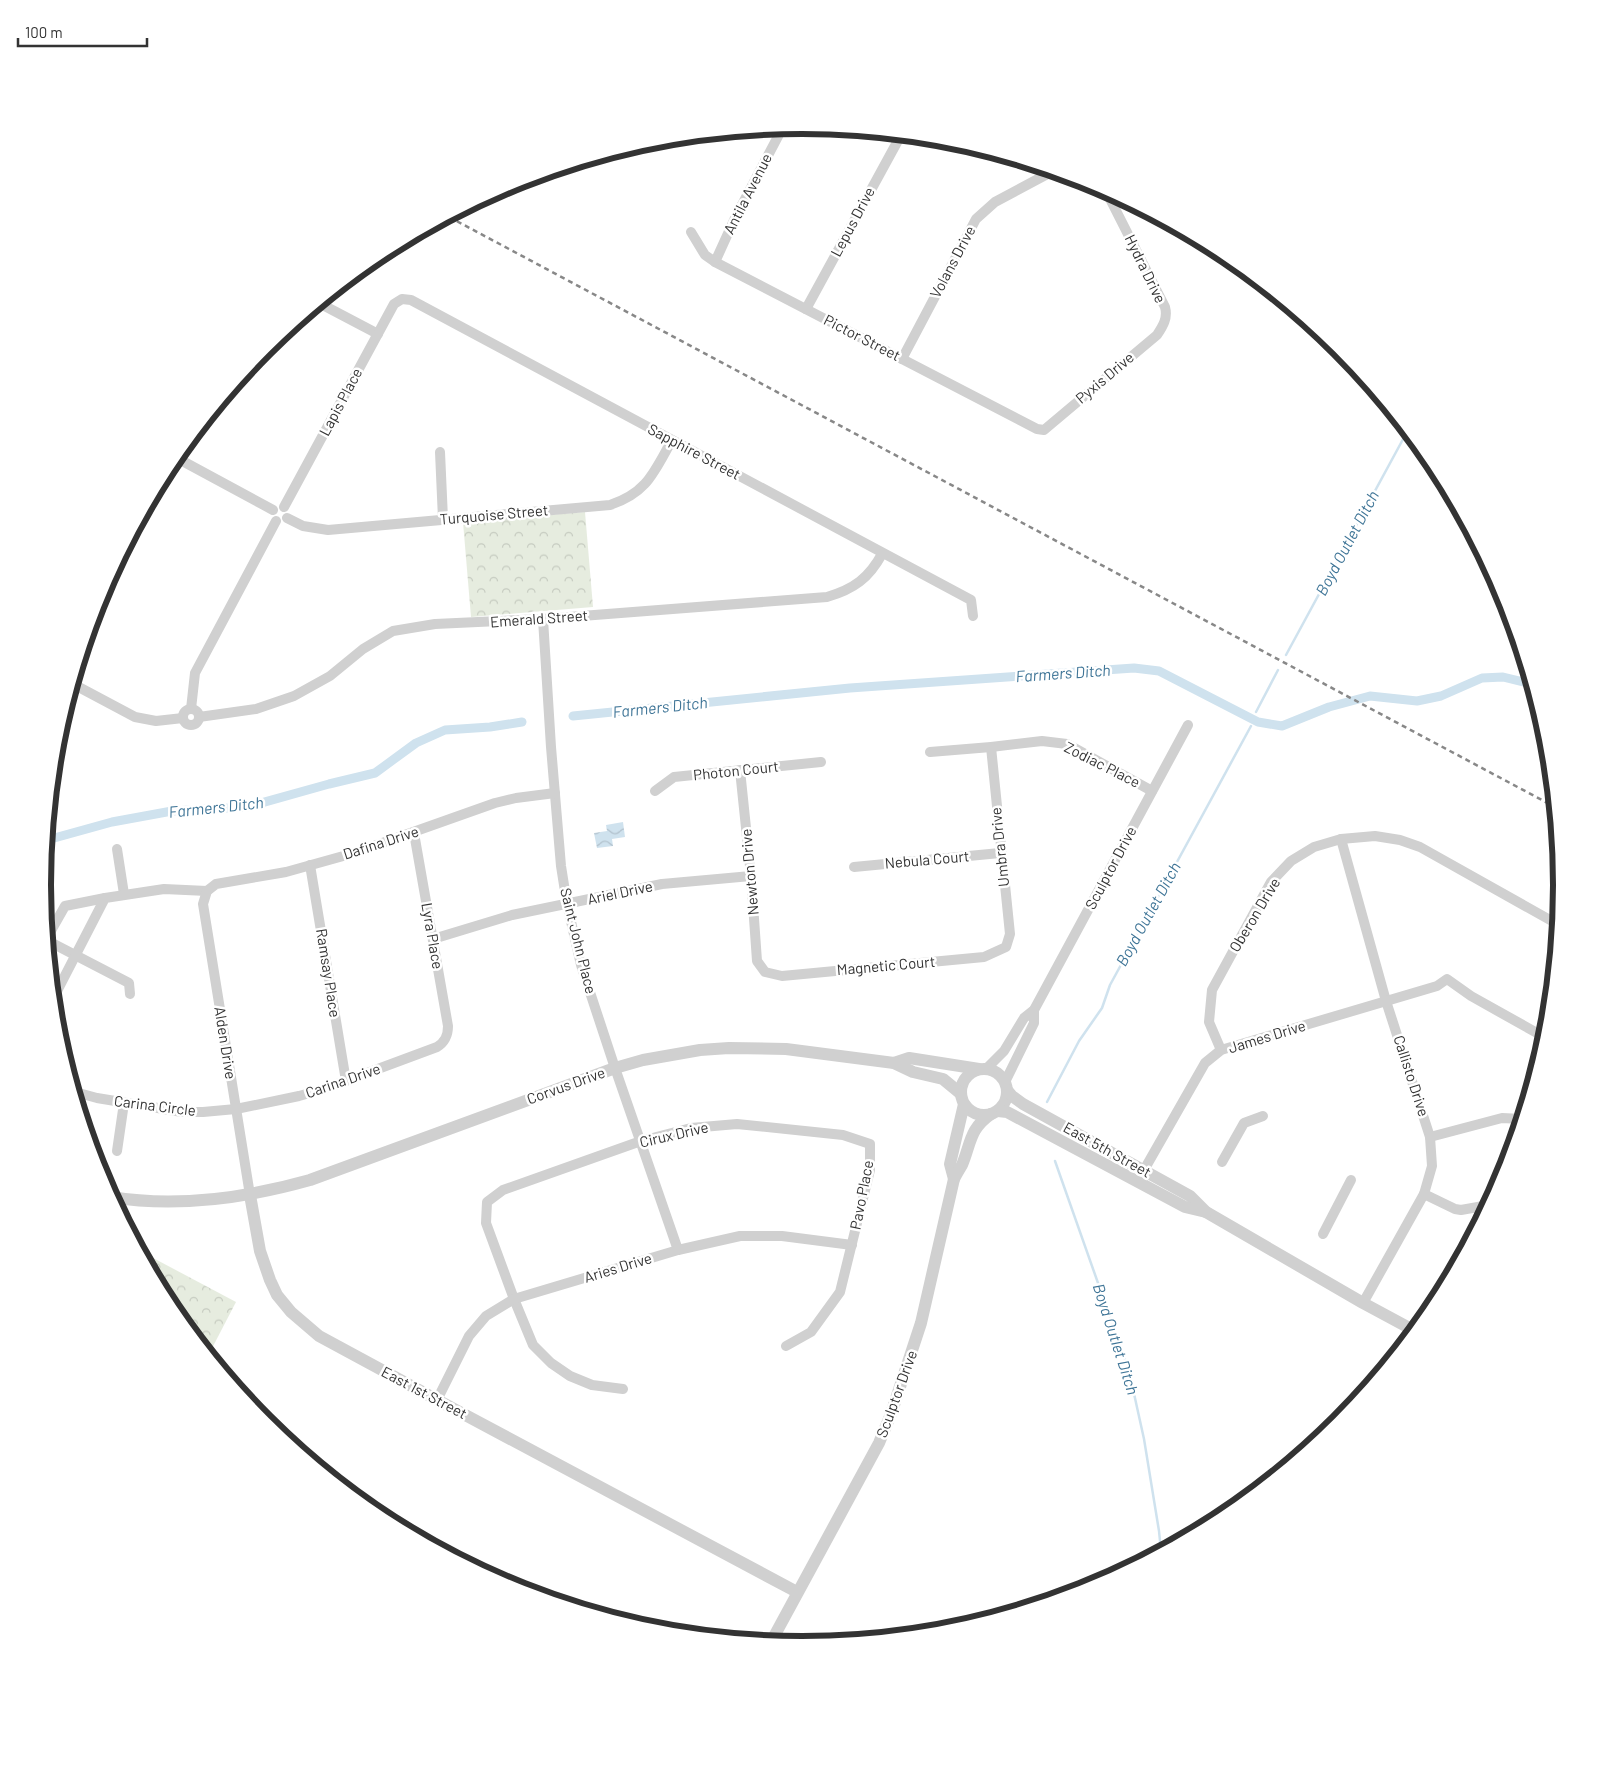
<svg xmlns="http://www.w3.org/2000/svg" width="1605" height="1770" font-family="Barlow,sans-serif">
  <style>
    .forest { fill: url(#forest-crowns) }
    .water { fill: url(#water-waves) }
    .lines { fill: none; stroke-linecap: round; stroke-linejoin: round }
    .stream { stroke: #cfe2ee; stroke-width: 2.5 }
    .canal { stroke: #cfe2ee; stroke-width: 9 }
    .minor { stroke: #d0d0d0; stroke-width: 10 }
    .tertiary { stroke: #d0d0d0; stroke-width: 12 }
    .rail { stroke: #888; stroke-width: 2.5; stroke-dasharray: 5 4; stroke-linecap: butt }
    .labels { text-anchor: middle; stroke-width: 5; stroke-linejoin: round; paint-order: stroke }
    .street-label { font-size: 15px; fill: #333; stroke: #fff }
    .water-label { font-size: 16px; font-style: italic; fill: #3f7597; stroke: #fff }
    .rim { fill: none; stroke: #333; stroke-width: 6 }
  </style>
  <defs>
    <pattern id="forest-crowns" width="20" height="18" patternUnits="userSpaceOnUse" patternTransform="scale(1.25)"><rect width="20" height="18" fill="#e6ecdf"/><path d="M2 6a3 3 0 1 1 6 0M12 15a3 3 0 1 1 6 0" fill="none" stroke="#c6cbc0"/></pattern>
    <pattern id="water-waves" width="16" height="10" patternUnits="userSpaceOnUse" patternTransform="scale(1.25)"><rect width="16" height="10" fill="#cfe2ee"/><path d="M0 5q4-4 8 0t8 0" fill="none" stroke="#b2c2cd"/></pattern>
  </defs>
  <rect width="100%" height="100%" fill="#fff"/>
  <g class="forest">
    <polygon points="585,512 593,607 471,617 463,522"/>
    <polygon points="140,1251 236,1302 209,1354 170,1307"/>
  </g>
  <polygon class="water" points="623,822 625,837 612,839 613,846 597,848 594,833 607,831 606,825"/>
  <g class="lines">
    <g class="stream">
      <polyline points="1286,655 1408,430"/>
      <polyline points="1256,712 1278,670"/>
      <polyline points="1047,1102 1079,1041 1102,1008 1110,985 1251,726"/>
      <polyline points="1055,1161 1129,1371 1144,1439 1159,1531 1161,1551"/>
    </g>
    <g class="canal">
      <polyline points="573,716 850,688 1134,668 1159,671 1258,722 1282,726 1329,707 1370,696 1417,701 1441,696 1482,678 1503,677 1532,684"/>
      <polyline points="47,840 112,822 172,811 247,807 329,784 375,773 416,743 445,730 490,727 522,722"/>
    </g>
    <g class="minor">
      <path d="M691 232 705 255 715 262 1037 429 1044 430 1157 335C1163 326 1168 318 1165 307L1105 189"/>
      <polyline points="715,262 735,218 783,127"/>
      <polyline points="319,303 378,334"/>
      <polyline points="806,309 901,135"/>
      <polyline points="902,359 976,219 995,202 1053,171"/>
      <polyline points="440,452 443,519"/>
      <polyline points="175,457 273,510"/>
      <polyline points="284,507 394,304 402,299 411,300 971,600 973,616"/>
      <path d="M287 518 303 526 328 530 610 505C647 493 654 472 672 440"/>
      <polyline points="543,619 551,747 561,866 567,904 581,965 615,1068 678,1250"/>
      <polyline points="73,684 135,717 156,721 183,718"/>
      <polyline points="191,709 195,673 276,521"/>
      <circle cx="191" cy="717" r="8"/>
      <path d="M199 717 256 709 294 696 330 676 363 649 393 631 435 624 543 619 827 597C854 589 869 578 882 554"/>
      <polyline points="930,752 991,747 1042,741 1067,744 1152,791"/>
      <polyline points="740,770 751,876 757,961 765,972 782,976 984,957 1006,947 1010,934 991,747"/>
      <polyline points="655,791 674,777 821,762"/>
      <polyline points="1341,839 1386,1001 1430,1137 1432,1166 1424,1194 1363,1303"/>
      <polyline points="117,849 124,894"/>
      <polyline points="310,865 346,1081"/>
      <polyline points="854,867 1000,853"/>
      <polyline points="48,936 65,906 105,898"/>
      <polyline points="433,939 512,915 662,884 751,876"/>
      <polyline points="48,941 129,983 130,994"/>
      <polyline points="54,997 105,898 164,889 207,891"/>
      <polyline points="1221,1050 1209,1022 1212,990 1271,882 1291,861 1314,847 1341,839 1375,836 1400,840 1420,847 1559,925"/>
      <polyline points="987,1068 1004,1051 1024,1018 1034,1010 1188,725"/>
      <polyline points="1005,1082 1034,1023 1034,1010"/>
      <path d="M75 1092 97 1098 182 1112H203L236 1109 299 1096 324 1089 437 1047C445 1042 448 1036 448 1026L414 833"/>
      <polyline points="1430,1137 1502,1118 1522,1119"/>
      <polyline points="117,1151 124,1103"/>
      <polyline points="1222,1162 1244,1123 1263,1116"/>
      <polyline points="1144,1170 1205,1063 1221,1050 1437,986 1447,979 1471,996 1546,1038"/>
      <polyline points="1424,1194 1455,1209 1461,1210 1489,1205"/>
      <polyline points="250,1195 203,904 207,891 216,884 286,872 354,853 495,803 516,798 555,793"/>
      <polyline points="1323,1234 1351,1180"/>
      <polyline points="623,1389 592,1385 570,1376 551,1363 533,1345 514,1299 486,1223 487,1202 503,1190 641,1141 691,1128 737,1124 843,1135 870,1144 870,1170 840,1292 811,1332 786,1346"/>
      <polyline points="437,1400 469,1336 486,1316 514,1299 678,1250 740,1236 782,1236 852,1245"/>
    </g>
    <g class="tertiary">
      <polyline points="894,1063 909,1058 979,1069"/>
      <circle cx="984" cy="1092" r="23"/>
      <polyline points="1007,1090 1012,1096 1023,1104 1190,1196 1206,1212 1363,1303 1415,1331"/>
      <polyline points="998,1111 1007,1112 1185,1207 1206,1212"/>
      <polyline points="954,1179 950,1164 964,1104"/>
      <polyline points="250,1195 260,1251 270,1280 277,1295 291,1312 319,1336 454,1409 797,1592"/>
      <path d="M111 1197C178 1208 246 1198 310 1180L615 1068 643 1060 700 1050 729 1048 786 1049 894 1063 913 1072 943 1079 960 1093"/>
      <path d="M771 1642 879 1443 891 1414 921 1323 954 1179C956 1175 959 1170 962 1165 971 1144 969 1129 991 1114"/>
    </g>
    <polyline class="rail" points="449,217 1555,807"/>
  </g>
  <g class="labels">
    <g class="street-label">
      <text transform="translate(748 194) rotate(-63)" y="5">Antila Avenue</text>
      <text transform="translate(853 222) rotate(-62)" y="5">Lepus Drive</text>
      <text transform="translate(953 262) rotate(-62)" y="5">Volans Drive</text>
      <text transform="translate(1145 269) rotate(64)" y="5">Hydra Drive</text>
      <text transform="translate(862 338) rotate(27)" y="5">Pictor Street</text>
      <text transform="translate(1105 378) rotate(-40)" y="5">Pyxis Drive</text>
      <text transform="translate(341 402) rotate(-62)" y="5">Lapis Place</text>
      <text transform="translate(694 452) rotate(28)" y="5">Sapphire Street</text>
      <text transform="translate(494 515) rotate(-5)" y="5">Turquoise Street</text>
      <text transform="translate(539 619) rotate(-4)" y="5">Emerald Street</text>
      <text transform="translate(1102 765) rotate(27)" y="5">Zodiac Place</text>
      <text transform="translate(736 771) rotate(-6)" y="5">Photon Court</text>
      <text transform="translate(381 843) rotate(-18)" y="5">Dafina Drive</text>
      <text transform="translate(1000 847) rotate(-96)" y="5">Umbra Drive</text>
      <text transform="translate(927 860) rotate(-5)" y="5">Nebula Court</text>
      <text transform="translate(1111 868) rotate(-62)" y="5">Sculptor Drive</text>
      <text transform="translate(750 872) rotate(-95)" y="5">Newton Drive</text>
      <text transform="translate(620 893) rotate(-12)" y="5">Ariel Drive</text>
      <text transform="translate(1255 915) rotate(-59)" y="5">Oberon Drive</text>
      <text transform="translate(432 936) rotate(80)" y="5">Lyra Place</text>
      <text transform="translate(578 941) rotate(76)" y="5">Saint John Place</text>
      <text transform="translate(886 966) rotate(-5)" y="5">Magnetic Court</text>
      <text transform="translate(328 973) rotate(81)" y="5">Ramsay Place</text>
      <text transform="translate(1267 1037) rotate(-17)" y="5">James Drive</text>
      <text transform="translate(225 1043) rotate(81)" y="5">Alden Drive</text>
      <text transform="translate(1411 1076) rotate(72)" y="5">Callisto Drive</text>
      <text transform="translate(343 1081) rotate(-19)" y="5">Carina Drive</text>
      <text transform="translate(566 1086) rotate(-20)" y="5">Corvus Drive</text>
      <text transform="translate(155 1106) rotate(7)" y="5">Carina Circle</text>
      <text transform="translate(674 1135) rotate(-13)" y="5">Cirux Drive</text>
      <text transform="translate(1107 1150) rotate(29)" y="5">East 5th Street</text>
      <text transform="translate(862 1195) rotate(-79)" y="5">Pavo Place</text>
      <text transform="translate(618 1268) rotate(-17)" y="5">Aries Drive</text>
      <text transform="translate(424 1393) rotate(28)" y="5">East 1st Street</text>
      <text transform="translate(897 1394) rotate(-70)" y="5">Sculptor Drive</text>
    </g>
    <g class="water-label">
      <text transform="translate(1347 543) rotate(-62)" y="6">Boyd Outlet Ditch</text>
      <text transform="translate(1063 673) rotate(-4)" y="6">Farmers Ditch</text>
      <text transform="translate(660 707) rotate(-6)" y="6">Farmers Ditch</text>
      <text transform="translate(216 807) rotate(-6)" y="6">Farmers Ditch</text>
      <text transform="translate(1148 914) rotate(-61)" y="6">Boyd Outlet Ditch</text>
      <text transform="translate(1116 1339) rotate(72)" y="6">Boyd Outlet Ditch</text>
    </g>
  </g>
  <path d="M0 0H1605V1770H0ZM51 885a751 751 0 1 1 1502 0a751 751 0 1 1-1502 0Z" fill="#fff" fill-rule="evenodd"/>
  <path class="rim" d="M51 885a751 751 0 1 1 1502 0a751 751 0 1 1-1502 0Z"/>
  <path d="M18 38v8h129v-8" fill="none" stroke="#333333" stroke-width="2.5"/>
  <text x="25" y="38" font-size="15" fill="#333333" stroke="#ffffff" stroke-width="4" paint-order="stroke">100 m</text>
</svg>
